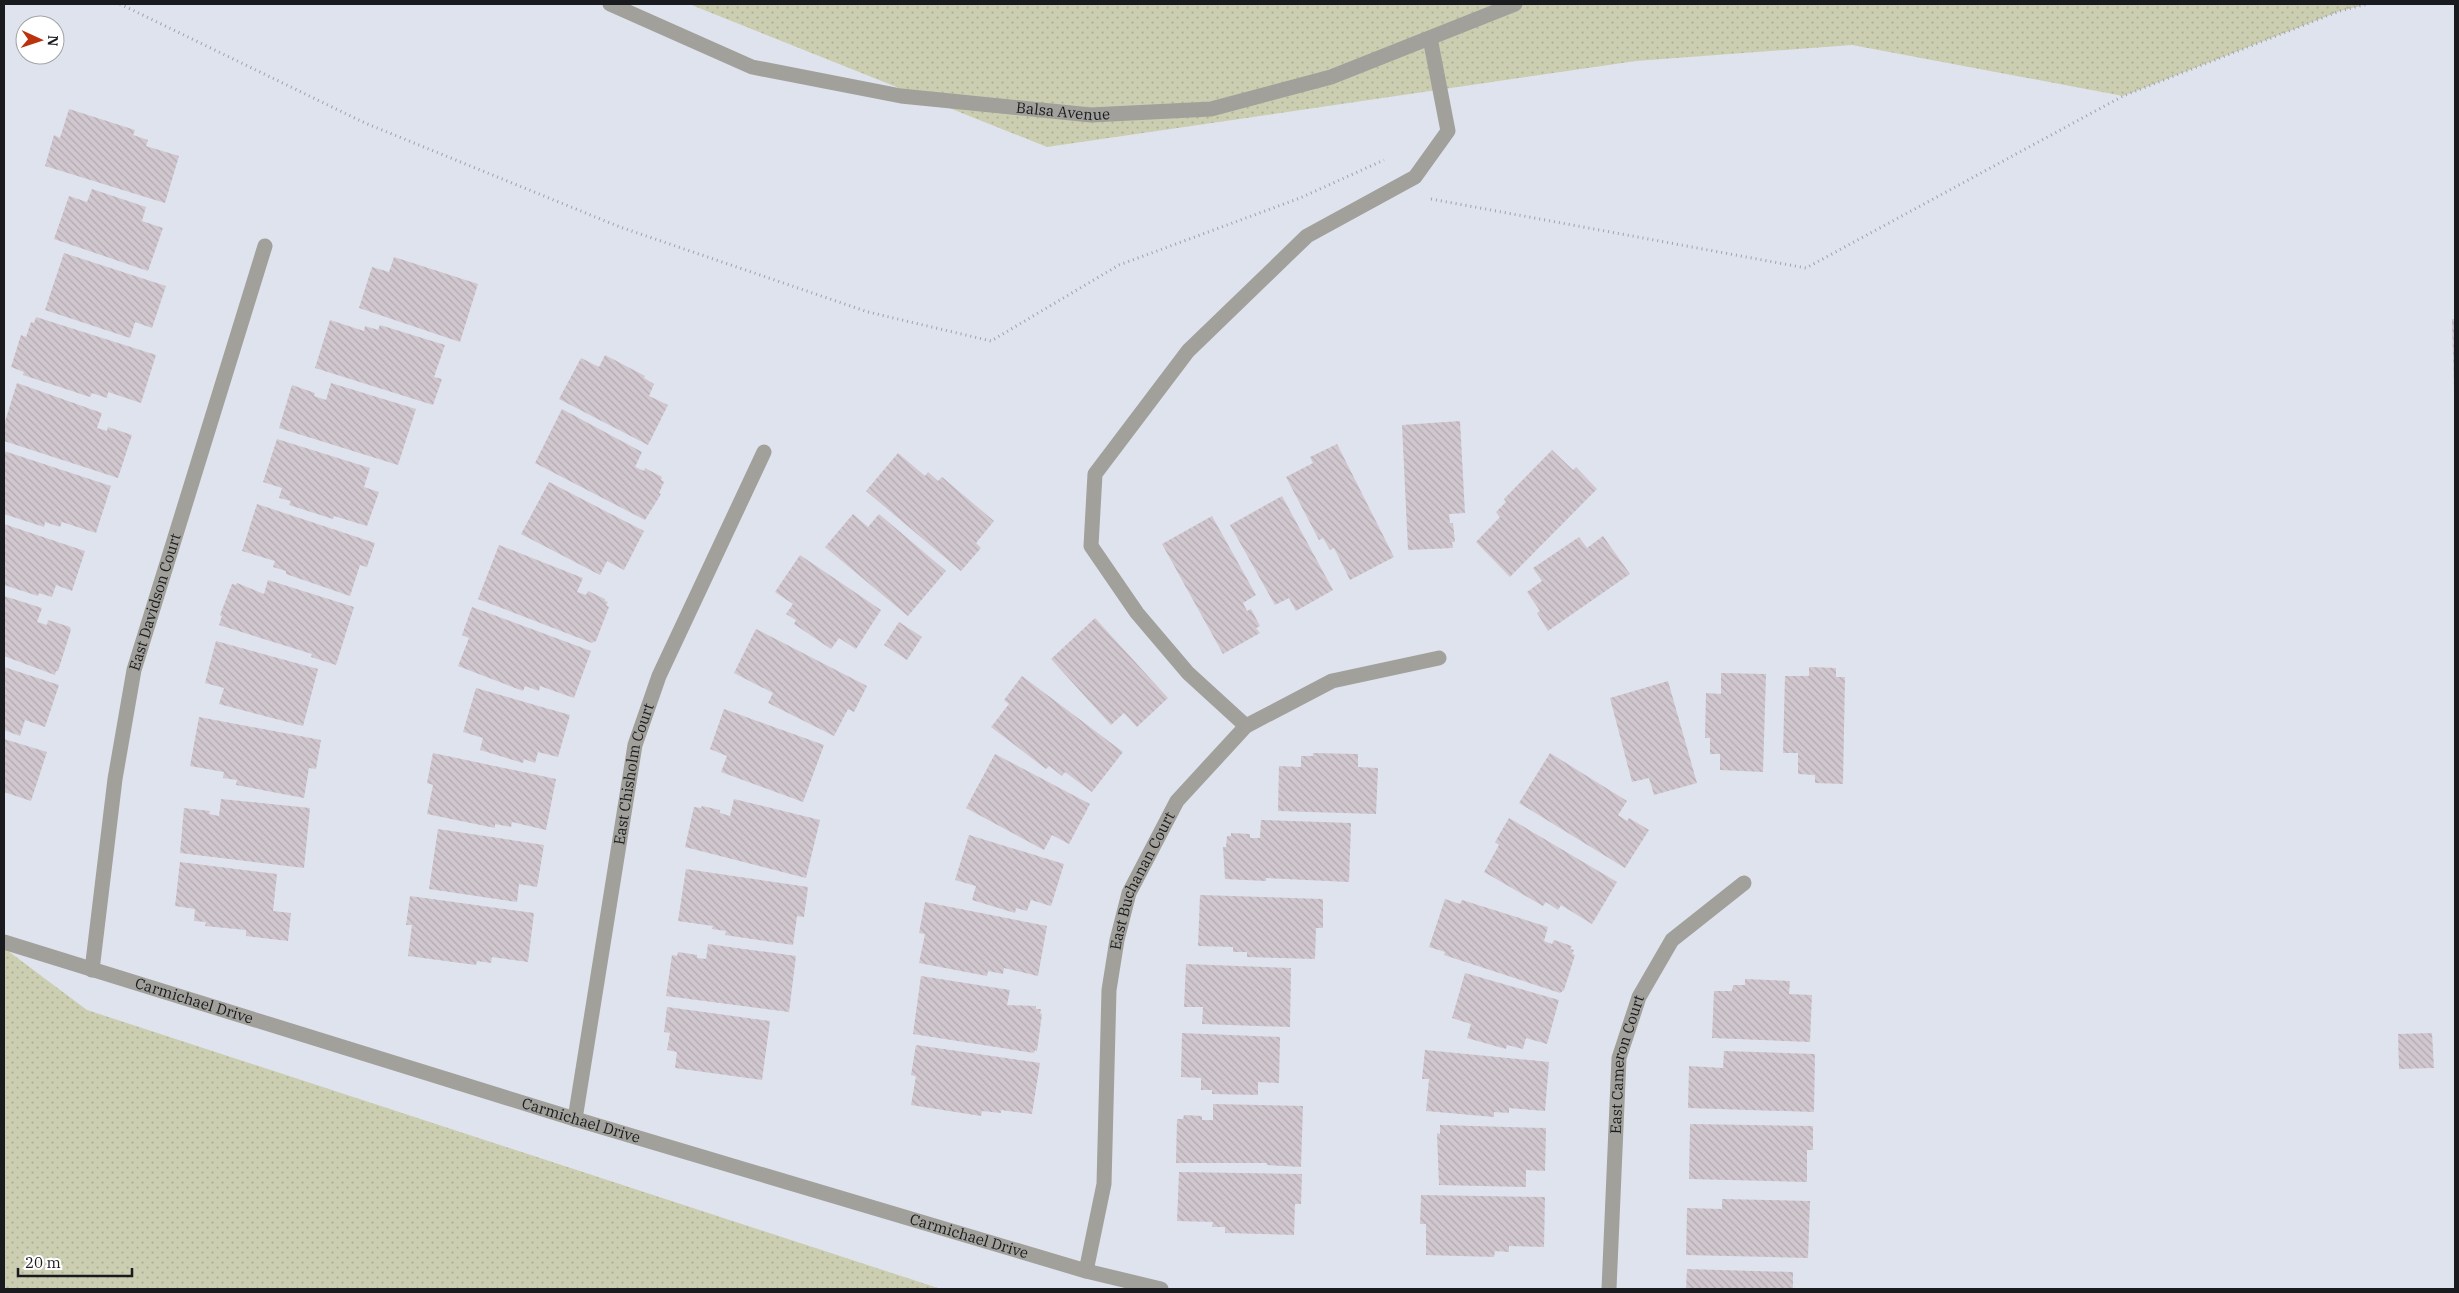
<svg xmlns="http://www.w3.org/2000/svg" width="2459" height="1293" font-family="'IBM Plex Serif',serif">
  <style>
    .grass { fill: url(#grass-dots) }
    .building { fill: url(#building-back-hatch) }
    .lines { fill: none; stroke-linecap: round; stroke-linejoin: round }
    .path { stroke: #9fa2ab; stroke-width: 3; stroke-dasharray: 1 4; stroke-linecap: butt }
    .service { stroke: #a1a09b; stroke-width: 15 }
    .minor { stroke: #a1a09b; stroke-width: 15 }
    .tertiary { stroke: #a1a09b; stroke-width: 15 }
    .labels { text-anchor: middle; stroke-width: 5; stroke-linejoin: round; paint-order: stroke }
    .street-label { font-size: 15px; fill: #1a1b1f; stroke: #fff }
  </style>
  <defs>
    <pattern id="grass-dots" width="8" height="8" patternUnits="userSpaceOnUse" patternTransform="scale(1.25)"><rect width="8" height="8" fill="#ccceb1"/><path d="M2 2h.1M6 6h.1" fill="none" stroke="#afb098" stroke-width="1.8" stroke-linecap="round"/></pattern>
    <pattern id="building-back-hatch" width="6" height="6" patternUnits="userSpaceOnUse" patternTransform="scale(1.25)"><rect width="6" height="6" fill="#d1c7cf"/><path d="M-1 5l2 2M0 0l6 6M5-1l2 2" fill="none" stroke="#b3aab1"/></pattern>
  </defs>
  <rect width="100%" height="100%" fill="#dfe3ee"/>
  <g class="grass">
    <polygon points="689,4 2368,4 2340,11 2123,96 1852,45 1636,61 1047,147"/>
    <polygon points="4,948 87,1010 941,1289 4,1289"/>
  </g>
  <g class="building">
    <polygon points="69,109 135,130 133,135 148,140 146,146 179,156 165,203 45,166 54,135 60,138"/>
    <polygon points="92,189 146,207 142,221 163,228 148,271 54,239 69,196 87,202"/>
    <polygon points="64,253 166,286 152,328 135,322 130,338 45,310"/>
    <polygon points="394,257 478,284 460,342 359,308 372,267 389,272"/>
    <polygon points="36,317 156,355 141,403 108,392 107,398 92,393 90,397 23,375 24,372 11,367 21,335 26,337 31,322 34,323"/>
    <polygon points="2452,319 2455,319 2455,393 2454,393"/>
    <polygon points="330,320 364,331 365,326 378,330 380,325 445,345 434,377 442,379 433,405 315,368"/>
    <polygon points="605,355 645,376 644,378 654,384 649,396 668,405 648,445 559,399 581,358 599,367"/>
    <polygon points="17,383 102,413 97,428 107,431 108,427 132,435 118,478 4,441 4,425"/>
    <polygon points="331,383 416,409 398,465 279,428 292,385 315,393 314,396 326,400"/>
    <polygon points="562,409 642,452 635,467 644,471 645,468 662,477 661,480 664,482 659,493 661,494 645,520 535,463"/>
    <polygon points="1460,421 1465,513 1449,514 1450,523 1453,523 1455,542 1452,542 1453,548 1408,550 1402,425"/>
    <polygon points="277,439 370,468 364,487 379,492 367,526 334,516 333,519 289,505 291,501 279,498 282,488 263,482"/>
    <polygon points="1337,444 1394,557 1350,580 1334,548 1330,550 1323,538 1319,540 1286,477 1313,463 1310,457"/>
    <polygon points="1552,450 1573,470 1576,467 1597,489 1510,577 1476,542 1500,517 1496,512 1506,502 1504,499"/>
    <polygon points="4,451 111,486 96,533 62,522 60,527 45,522 44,527 4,514"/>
    <polygon points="898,453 925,476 928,472 938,481 942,477 994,521 976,543 981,548 961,571 866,491"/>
    <polygon points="549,482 644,531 624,570 607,561 600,575 521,534"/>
    <polygon points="1282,496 1333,590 1296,611 1289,598 1275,605 1230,525"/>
    <polygon points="257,504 375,543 367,567 360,565 350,596 286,574 286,571 273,567 275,561 242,551"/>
    <polygon points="853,514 868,527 879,514 946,571 908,616 825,547"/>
    <polygon points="1212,516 1256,595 1243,603 1247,611 1251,609 1260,626 1256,628 1260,633 1223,654 1162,544"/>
    <polygon points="4,524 85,551 72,591 56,585 52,597 39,593 38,596 4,585"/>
    <polygon points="1603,536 1630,574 1548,631 1537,613 1540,611 1527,592 1542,581 1533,568 1579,537 1587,548"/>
    <polygon points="499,545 583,578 577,592 586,595 588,591 605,599 605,601 608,602 606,605 609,607 596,641 592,643 478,599"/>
    <polygon points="800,555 881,610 856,649 839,638 831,649 794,624 796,620 786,614 793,604 775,592"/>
    <polygon points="268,580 354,607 336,665 311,657 312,654 219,625 222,616 220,615 232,584 236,585 237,583 264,594"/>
    <polygon points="4,596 42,608 37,622 47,625 48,620 70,627 71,630 58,671 56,671 55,675 4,656"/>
    <polygon points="472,607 591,651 574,698 540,686 539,691 525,686 523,691 458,666 469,638 462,635"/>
    <polygon points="1095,618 1168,698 1137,727 1124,713 1111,725 1051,659"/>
    <polygon points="899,622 922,637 907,660 884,645"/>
    <polygon points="756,629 867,686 854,712 848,709 834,736 768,703 773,693 734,673"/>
    <polygon points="216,641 318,669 303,726 219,704 224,688 205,683"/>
    <polygon points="4,667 59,685 45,727 25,720 20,736 4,730"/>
    <polygon points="1809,667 1836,668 1836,677 1845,677 1843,784 1815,783 1815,775 1798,774 1798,753 1783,753 1785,676 1809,676"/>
    <polygon points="1721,673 1766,674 1763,772 1720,770 1720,754 1710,754 1710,738 1705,738 1706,693 1721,694"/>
    <polygon points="1022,676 1123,752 1092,792 1065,772 1062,776 1049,766 1046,769 991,727 1009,704 1004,700"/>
    <polygon points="1668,681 1697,783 1654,795 1649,778 1632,782 1610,698"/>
    <polygon points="476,688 570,715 558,757 538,752 535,763 524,759 523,763 480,750 483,738 463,732"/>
    <polygon points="724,709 824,745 803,802 721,772 727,756 710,749"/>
    <polygon points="199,717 321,740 316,769 309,768 304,798 236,785 237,780 223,778 224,772 190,766"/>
    <polygon points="4,739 47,752 31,801 4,792"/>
    <polygon points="433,753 556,779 546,830 512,822 511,827 495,824 495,828 427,814 433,785 427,783"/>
    <polygon points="1313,753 1358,754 1358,767 1378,768 1376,814 1278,811 1279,766 1301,767 1301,756 1313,756"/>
    <polygon points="1550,753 1627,801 1618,815 1627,821 1629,818 1649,830 1625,868 1519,803"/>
    <polygon points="995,754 1090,804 1069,844 1052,835 1044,850 966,808"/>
    <polygon points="221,799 310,808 304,868 180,853 184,808 210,811 209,814 219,816"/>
    <polygon points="734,799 820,820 806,878 685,847 694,807 701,808 702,806 720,810 720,813 730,816"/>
    <polygon points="1509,818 1617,882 1592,924 1561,905 1558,910 1546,902 1543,906 1484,872 1499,845 1495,842"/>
    <polygon points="1261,820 1351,823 1349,882 1266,878 1266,881 1225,879 1223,847 1226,847 1227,836 1231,836 1231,833 1250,834 1250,838 1260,838"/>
    <polygon points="438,829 544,845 537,887 519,884 517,902 429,889"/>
    <polygon points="969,835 1064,864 1051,906 1031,900 1027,911 1016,908 1015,913 972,900 976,886 955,880"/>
    <polygon points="180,862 277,874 273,911 291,913 288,941 246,936 246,930 205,926 206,922 194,921 195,909 175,906"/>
    <polygon points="686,869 808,887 804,917 797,916 793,945 725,935 726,931 712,929 713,926 678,921"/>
    <polygon points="1200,895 1323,899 1323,928 1316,928 1315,959 1247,957 1247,952 1233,952 1233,947 1198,946"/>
    <polygon points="410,896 534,913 528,962 492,957 491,963 477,961 476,965 408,956 412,925 406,925"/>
    <polygon points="1445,899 1460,904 1462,900 1548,927 1544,941 1552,944 1554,940 1572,946 1570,949 1574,950 1572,954 1575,955 1564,990 1560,993 1444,955 1445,952 1429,947"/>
    <polygon points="925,902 1047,926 1038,976 1004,968 1003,974 988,971 987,976 919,963 925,934 919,933"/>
    <polygon points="708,944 796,956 789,1012 666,996 672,955 677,956 678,952 697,955 697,958 706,959"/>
    <polygon points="1186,964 1291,968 1290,1027 1202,1024 1203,1007 1184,1007"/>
    <polygon points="1465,973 1559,1000 1547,1044 1526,1038 1523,1049 1507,1045 1506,1049 1467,1038 1471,1024 1452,1018"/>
    <polygon points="921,976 1010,990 1007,1005 1036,1006 1036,1009 1041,1009 1040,1013 1042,1014 1037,1051 1035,1050 1034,1053 913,1034"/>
    <polygon points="1745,979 1790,981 1789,994 1812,995 1810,1042 1712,1038 1714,991 1732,991 1733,985 1745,985"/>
    <polygon points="667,1007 770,1021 762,1080 675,1068 677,1052 667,1050 670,1033 664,1032"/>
    <polygon points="1182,1033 1280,1037 1279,1083 1258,1082 1258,1095 1212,1094 1212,1090 1201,1090 1201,1078 1181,1077"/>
    <polygon points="2432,1033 2434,1068 2399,1069 2398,1034"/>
    <polygon points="916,1045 1040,1063 1032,1114 1001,1110 1001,1113 982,1111 981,1116 911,1105 916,1076 911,1075"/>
    <polygon points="1425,1050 1549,1062 1545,1111 1509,1108 1509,1113 1494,1112 1494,1117 1426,1111 1429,1079 1422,1079"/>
    <polygon points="1724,1051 1815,1054 1814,1112 1688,1108 1689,1066 1723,1068"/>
    <polygon points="1213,1104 1303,1106 1301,1167 1267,1165 1267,1163 1176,1163 1177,1119 1183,1119 1184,1115 1202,1116 1202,1120 1213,1120"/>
    <polygon points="1690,1124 1813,1126 1813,1150 1807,1150 1807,1182 1689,1179"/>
    <polygon points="1440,1125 1546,1128 1545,1171 1526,1170 1526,1187 1439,1185 1437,1133 1440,1134"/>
    <polygon points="1179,1172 1302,1174 1301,1204 1295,1204 1294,1235 1225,1233 1225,1227 1212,1227 1213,1222 1177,1221"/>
    <polygon points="1421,1195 1545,1197 1544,1247 1509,1246 1509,1252 1495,1251 1494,1257 1426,1255 1426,1224 1420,1224"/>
    <polygon points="1722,1199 1810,1201 1808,1258 1686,1255 1687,1208 1722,1209"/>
    <polygon points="1687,1269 1793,1272 1793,1289 1686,1289"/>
  </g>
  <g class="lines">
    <g class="path">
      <polyline points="120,4 365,123 620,227 868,312 991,341 1119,265 1300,198 1384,160"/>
      <polyline points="1431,199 1806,268 2123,96 2340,11 2368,4"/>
    </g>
    <polyline class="service" points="1246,726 1188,673 1137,613 1091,546 1095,474 1188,351 1307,236 1415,177 1448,131 1430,38"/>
    <g class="minor">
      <path id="s1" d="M610 4 752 67 901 96 1091 115 1211 109 1331 77 1515 4"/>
      <path id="s2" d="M92 970 115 779 134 670 265 246"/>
      <path id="s3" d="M575 1119 635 745 659 676 764 452"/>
      <path id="s4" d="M1086 1271 1104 1184 1109 990 1117 940 1129 893 1177 801 1246 726 1332 681 1439 658"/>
      <path id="s5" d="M1609 1289 1619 1058 1639 997 1672 940 1744 883"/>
    </g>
    <path class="tertiary" id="s6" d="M4 942 575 1119 1086 1271 1161 1289"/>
  </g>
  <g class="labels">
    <g class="street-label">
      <text dy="5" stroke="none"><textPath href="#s1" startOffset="470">Balsa Avenue</textPath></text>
      <text dy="5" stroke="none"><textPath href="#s2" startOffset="374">East Davidson Court</textPath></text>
      <text dy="5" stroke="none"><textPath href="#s3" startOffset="350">East Chisholm Court</textPath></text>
      <text dy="5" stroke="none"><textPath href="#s4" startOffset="398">East Buchanan Court</textPath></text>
      <text dy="5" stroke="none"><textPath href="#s6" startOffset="199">Carmichael Drive</textPath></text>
      <text dy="5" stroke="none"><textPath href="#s5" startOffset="226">East Cameron Court</textPath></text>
      <text dy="5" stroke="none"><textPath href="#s6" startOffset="604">Carmichael Drive</textPath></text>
      <text dy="5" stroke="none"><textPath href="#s6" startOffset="1009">Carmichael Drive</textPath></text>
    </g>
  </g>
  <rect width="2459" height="1293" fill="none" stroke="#1a1b1f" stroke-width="10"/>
  <g transform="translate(40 40) rotate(93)"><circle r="24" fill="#ffffff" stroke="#a3a4a5"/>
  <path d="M0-4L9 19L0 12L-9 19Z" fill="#bc320c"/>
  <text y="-8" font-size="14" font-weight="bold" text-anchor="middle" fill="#1a1b1f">N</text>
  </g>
  <path d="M18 1268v8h114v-8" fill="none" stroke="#1a1b1f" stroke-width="2.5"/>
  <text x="25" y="1268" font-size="15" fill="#1a1b1f" stroke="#ffffff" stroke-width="4" paint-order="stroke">20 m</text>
</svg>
